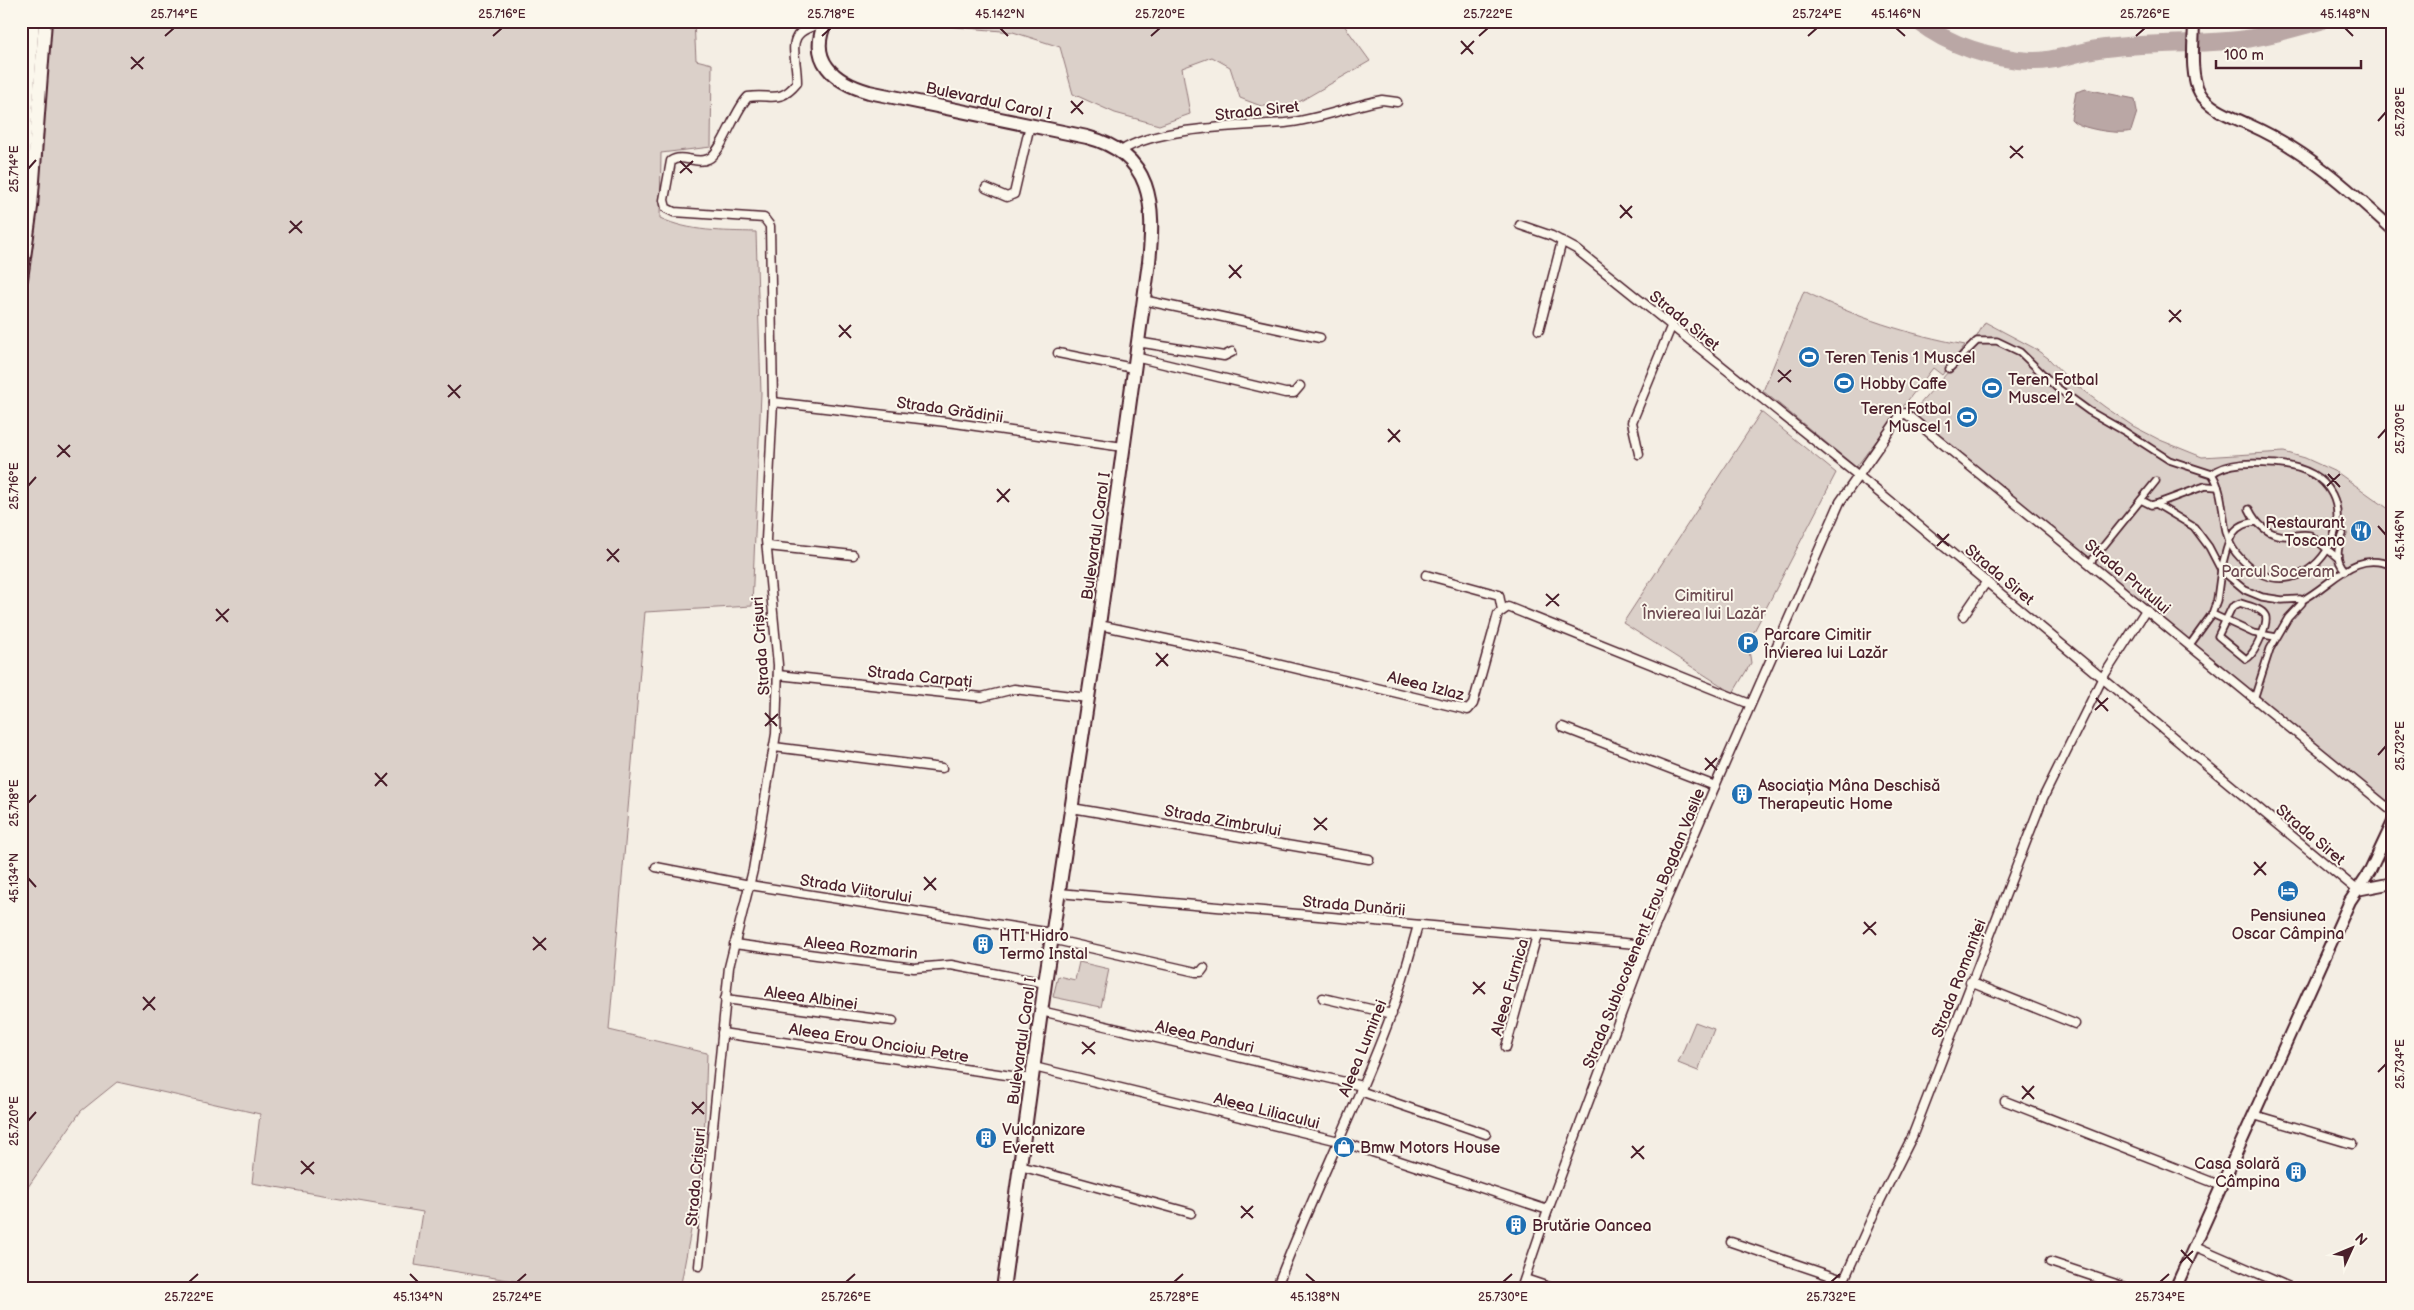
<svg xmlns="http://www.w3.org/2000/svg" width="2414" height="1310" font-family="'Balsamiq Sans',sans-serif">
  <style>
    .green { fill: #dbd0c9; stroke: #92787a }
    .water { fill: #baa7a5; stroke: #8d7174 }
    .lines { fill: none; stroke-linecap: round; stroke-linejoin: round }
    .river { stroke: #baa7a5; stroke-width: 18 }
    .pedestrian-casing { stroke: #4a1f2b; stroke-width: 9 }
    .minor-casing { stroke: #4a1f2b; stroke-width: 11 }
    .tertiary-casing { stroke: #4a1f2b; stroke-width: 14 }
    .primary-casing { stroke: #4a1f2b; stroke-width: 16 }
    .trunk-casing { stroke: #4a1f2b; stroke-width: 16 }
    .pedestrian { stroke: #fbf7ec; stroke-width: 5.5 }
    .minor { stroke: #fbf7ec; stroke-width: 8 }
    .tertiary { stroke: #fbf7ec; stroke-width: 10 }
    .primary { stroke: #fbf7ec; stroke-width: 12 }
    .trunk { stroke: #fbf7ec; stroke-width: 12 }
    .ticks { fill: none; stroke: #4a1f2b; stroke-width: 2 }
    .labels { text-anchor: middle; stroke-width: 4; stroke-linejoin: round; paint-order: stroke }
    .street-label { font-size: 16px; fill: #4a1f2b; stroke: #fbf7ec }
    .poi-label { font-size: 16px; fill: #4a1f2b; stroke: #fbf7ec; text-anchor: start }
    .park-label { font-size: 16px; fill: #6e4b52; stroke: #fbf7ec }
    .neatline { fill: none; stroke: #4a1f2b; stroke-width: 2 }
    .ticks-label { font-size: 12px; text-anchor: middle; fill: #4a1f2b }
  </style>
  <rect width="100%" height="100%" fill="#f4eee4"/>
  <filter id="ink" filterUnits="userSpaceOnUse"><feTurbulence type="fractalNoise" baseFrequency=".02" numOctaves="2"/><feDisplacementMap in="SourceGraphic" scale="10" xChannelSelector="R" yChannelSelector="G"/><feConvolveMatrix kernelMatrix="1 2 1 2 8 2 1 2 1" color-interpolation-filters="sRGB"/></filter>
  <g filter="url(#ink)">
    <g class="green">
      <path d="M21 21H694L696 60 712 64 711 147 661 153 660 218C690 232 722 231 756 232L761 393 752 606 645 612 609 1030 707 1053 704 1143 697 1198 680 1289H564L415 1265 423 1212 252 1183 260 1114 117 1082 81 1111 21 1197Z"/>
      <polygon points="940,21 1341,21 1370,61 1292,106 1261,106 1240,98 1230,67 1212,57 1182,68 1190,114 1159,125 1115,113 1073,94 1060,47 1013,32 945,26"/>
      <path d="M1804 291C1856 318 1908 334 1965 345L1942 375 1933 368 1856 467 1763 391Z"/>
      <polygon points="1985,322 2034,348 2048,358 2068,379 2105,407 2133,426 2160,440 2202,457 2284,452 2305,458 2338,473 2393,512 2393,812 1910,415 1972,345"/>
      <polygon points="1761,412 1836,473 1748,643 1751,663 1733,693 1623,623"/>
      <polygon points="1079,962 1109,969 1101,1007 1053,997 1058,976 1075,980"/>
      <polygon points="1695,1022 1714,1029 1698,1071 1678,1063"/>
    </g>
    <path class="water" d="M2086 89 2135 99 2137 112 2131 131C2120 135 2078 129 2071 119L2076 92Z"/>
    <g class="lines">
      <path class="river" d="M1918 21C1949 46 1993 59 2031 61 2055 62 2076 52 2098 49 2145 42 2192 45 2239 40 2266 37 2294 28 2320 21"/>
      <g class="pedestrian-casing">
        <g id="pedestrian">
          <path d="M1949 369 1977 341H1997L2020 352 2056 387 2089 411 2124 431 2169 460 2212 474C2228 498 2218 530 2236 553 2308 641 2401 474 2275 464 2256 463 2228 461 2212 474"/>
          <polyline points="2141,500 2151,505 2156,504 2205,486 2218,487"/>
          <polyline points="2156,504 2194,527 2209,547 2221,570 2217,600 2212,614 2189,646"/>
          <path d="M2249 509C2256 524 2269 536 2286 536 2294 536 2302 533 2310 535L2338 558"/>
          <path d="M2343 534C2338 547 2334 559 2345 570"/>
          <polyline points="2089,564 2156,481"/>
          <path d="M2301 601C2334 584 2353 549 2393 566"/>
          <path d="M2240 603C2248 606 2261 608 2265 615 2270 622 2254 656 2246 659L2218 636 2232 607Z"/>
          <polyline points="2212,614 2253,633 2276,637"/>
          <path d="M2254 699 2270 649 2288 618 2302 603 2300 599 2282 600 2262 597 2245 590 2221 570C2228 546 2228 523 2257 522"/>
        </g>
      </g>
      <g class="minor-casing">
        <g id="minor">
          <path d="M1121 151C1157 127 1241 126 1285 123 1318 120 1350 106 1382 100L1397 102"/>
          <polyline points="986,188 1007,197 1014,194 1030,125"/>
          <polyline points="1520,225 1552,236 1576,249 1870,485 2357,890"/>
          <polyline points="1143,300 1320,338"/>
          <polyline points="1539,330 1562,241"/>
          <polyline points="1137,342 1224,356 1232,352"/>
          <polyline points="1058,353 1133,368"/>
          <polyline points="1135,357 1285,393 1294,393 1300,386"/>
          <polyline points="773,402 955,423 1123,447"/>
          <polyline points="1639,454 1632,422 1671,327"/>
          <polyline points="767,546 853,555"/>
          <polyline points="1426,575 1499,595 1502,610"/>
          <polyline points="1963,616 1987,581"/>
          <polyline points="1099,625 1223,651 1468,710 1473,704 1498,614 1508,607 1750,704"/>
          <polyline points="778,675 982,697 1014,689 1088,698"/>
          <polyline points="1562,727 1715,786"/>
          <polyline points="774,747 942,768"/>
          <polyline points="1072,808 1369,859"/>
          <polyline points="656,867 750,885 1052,933"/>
          <polyline points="1059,893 1647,945"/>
          <polyline points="1051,939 1196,972 1201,972 1204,968"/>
          <polyline points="734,944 914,968 951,965 1045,983"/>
          <polyline points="1970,982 2075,1024"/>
          <polyline points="1323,998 1392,1014"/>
          <polyline points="725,999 893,1021"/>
          <polyline points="1041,1011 1362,1086"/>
          <polyline points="722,1033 1032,1079"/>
          <polyline points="1506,1047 1537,935"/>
          <polyline points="1034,1067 1339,1141 1548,1210"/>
          <polyline points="1360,1091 1486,1134"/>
          <polyline points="2005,1101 2222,1186"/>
          <polyline points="2254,1115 2352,1144"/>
          <polyline points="1020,1166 1191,1213"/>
          <polyline points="1731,1242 1843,1280"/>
          <polyline points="2195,1246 2294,1289"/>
          <polyline points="2050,1262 2131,1289"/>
          <path d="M699 1266 729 967 753 870 776 734 778 665 766 540 773 402 770 226 764 218 674 212 666 208 664 200 671 161C682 153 696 165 708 159 722 153 734 111 748 97 771 93 779 105 797 83 797 49 781 32 825 23"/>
          <polyline points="1525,1279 1555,1289"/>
          <path d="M1276 1289C1310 1199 1354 1113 1388 1023 1400 991 1409 958 1418 925"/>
          <polyline points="1521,1289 1548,1210 1647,945 1715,786 1840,502 1900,416 1905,413 2393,812"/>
          <polyline points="1840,1289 1875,1211 1912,1137 2043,798 2103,677 2146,610"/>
        </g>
      </g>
      <g class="tertiary-casing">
        <g id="tertiary">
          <path d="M2194 21C2194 42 2189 74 2200 93 2210 110 2233 117 2250 125 2306 150 2349 189 2393 230"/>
          <polyline points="2357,890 2393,883"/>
          <polyline points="2175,1289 2350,901 2370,871 2393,822"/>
        </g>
      </g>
      <g class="primary-casing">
        <path id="primary" d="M826 21C807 60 834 82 869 92L1087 137C1153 154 1155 205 1149 262L1099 625 1045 983 1003 1289"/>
      </g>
      <g class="trunk-casing">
        <g id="trunk">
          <polyline points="21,186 33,21"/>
          <polyline points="21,279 31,207 45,21"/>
        </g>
      </g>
      <use href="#pedestrian" class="pedestrian"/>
      <use href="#minor" class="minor"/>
      <use href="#tertiary" class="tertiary"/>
      <use href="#primary" class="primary"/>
      <use href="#trunk" class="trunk"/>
    </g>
  </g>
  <path class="ticks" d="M1000 28 1008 36M1896 28 1905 36M2345 28 2353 36M165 36 174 28M493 36 502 28M822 36 831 28M1151 36 1160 28M1479 36 1488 28M1808 36 1817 28M2136 36 2145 28M1461 41 1473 54M1461 54 1474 41M131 57 143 69M131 69 144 57M1071 101 1083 114M1071 113 1083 101M2378 121 2386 112M2010 146 2023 158M2010 158 2023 146M680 161 692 173M28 169 36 160M680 173 693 161M1620 205 1632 218M1620 218 1632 206M290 221 302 233M289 233 302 221M1229 265 1241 278M1229 278 1242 265M2169 310 2181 322M2169 322 2181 310M839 325 851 338M839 337 851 325M1778 370 1791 382M1778 382 1791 370M448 385 460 398M448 397 461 385M1388 429 1400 442M2378 438 2386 429M1388 442 1400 430M58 445 70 457M57 457 70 445M2328 474 2340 487M28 486 36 477M2327 486 2340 474M997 489 1009 502M997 502 1010 489M2378 526 2386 535M1937 534 1949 546M1937 546 1949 534M607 549 619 562M607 561 619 549M1546 594 1559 606M1546 606 1559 594M216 609 228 622M216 621 229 609M1156 653 1168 666M1156 666 1168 654M2096 698 2108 711M2095 710 2108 698M765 713 777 726M765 726 778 714M2378 755 2386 746M1705 758 1717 770M1705 770 1717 758M375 773 387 786M375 786 387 773M28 803 36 795M1314 818 1327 830M1314 830 1327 818M2254 862 2266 875M2254 875 2266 862M924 877 936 890M28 878 36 887M924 890 936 878M1864 922 1876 935M1863 934 1876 922M533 937 546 950M533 950 546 938M1473 982 1485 994M1473 994 1485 982M143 997 155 1010M143 1010 155 997M1082 1042 1095 1054M1082 1054 1095 1042M2378 1072 2386 1064M2022 1086 2034 1099M2022 1099 2034 1086M692 1102 704 1114M692 1114 704 1102M28 1121 36 1112M1632 1146 1644 1159M1631 1158 1644 1146M301 1161 314 1174M301 1174 314 1162M1241 1206 1253 1218M1241 1218 1253 1206M2181 1250 2193 1263M2180 1263 2193 1251M410 1274 418 1282M1306 1274 1315 1282M189 1282 198 1274M517 1282 526 1274M846 1282 855 1274M1174 1282 1183 1274M1503 1282 1512 1274M1831 1282 1840 1274M2160 1282 2169 1274"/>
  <defs>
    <g id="stadium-disc" transform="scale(1.125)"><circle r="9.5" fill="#1f6fb2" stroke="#fbf7ec"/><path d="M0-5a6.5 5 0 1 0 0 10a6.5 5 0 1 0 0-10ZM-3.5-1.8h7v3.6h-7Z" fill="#fff"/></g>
    <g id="restaurant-disc" transform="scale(1.125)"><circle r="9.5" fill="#1f6fb2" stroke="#fbf7ec"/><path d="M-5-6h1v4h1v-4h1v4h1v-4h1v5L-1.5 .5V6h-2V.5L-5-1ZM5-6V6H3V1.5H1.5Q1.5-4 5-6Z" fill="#fff"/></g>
    <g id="parking-disc" transform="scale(1.125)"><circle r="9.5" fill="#1f6fb2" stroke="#fbf7ec"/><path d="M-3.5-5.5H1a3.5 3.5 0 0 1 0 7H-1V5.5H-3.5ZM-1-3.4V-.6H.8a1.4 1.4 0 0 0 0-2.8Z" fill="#fff"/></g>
    <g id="building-disc" transform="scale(1.125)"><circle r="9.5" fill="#1f6fb2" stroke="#fbf7ec"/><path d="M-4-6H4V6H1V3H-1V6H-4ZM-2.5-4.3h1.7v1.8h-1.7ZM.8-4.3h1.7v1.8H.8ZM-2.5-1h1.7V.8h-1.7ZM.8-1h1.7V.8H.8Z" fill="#fff"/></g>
    <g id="hotel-disc" transform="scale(1.125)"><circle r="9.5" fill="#1f6fb2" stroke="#fbf7ec"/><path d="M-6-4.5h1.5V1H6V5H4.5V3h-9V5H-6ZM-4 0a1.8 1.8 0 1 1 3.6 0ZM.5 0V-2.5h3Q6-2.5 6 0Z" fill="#fff"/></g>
    <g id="shop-disc" transform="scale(1.125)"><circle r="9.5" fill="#1f6fb2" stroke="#fbf7ec"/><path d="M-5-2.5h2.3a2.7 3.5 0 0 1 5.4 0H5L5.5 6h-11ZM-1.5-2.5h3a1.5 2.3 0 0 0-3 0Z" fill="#fff"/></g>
  </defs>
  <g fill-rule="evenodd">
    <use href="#stadium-disc" x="1809" y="357"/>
    <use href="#stadium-disc" x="1844" y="383"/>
    <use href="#stadium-disc" x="1992" y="388"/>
    <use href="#stadium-disc" x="1967" y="417"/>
    <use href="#restaurant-disc" x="2361" y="531"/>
    <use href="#parking-disc" x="1748" y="643"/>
    <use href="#building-disc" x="1742" y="794"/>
    <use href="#hotel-disc" x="2288" y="891"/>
    <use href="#building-disc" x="983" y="944"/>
    <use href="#building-disc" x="986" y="1138"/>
    <use href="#shop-disc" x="1344" y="1147"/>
    <use href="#building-disc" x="2296" y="1172"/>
    <use href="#building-disc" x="1516" y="1225"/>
  </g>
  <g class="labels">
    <g class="street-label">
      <text transform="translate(989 100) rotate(12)" y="6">Bulevardul Carol I</text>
      <text transform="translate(1257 110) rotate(-6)" y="6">Strada Siret</text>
      <text transform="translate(1685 320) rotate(39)" y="6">Strada Siret</text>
      <text transform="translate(950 409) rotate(8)" y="6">Strada Grădinii</text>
      <text transform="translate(1095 536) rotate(-82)" y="6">Bulevardul Carol I</text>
      <text transform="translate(2000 574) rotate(40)" y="6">Strada Siret</text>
      <text transform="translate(2128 576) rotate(40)" y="6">Strada Prutului</text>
      <text transform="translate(760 646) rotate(-94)" y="6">Strada Crișuri</text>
      <text transform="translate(920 676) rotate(6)" y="6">Strada Carpați</text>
      <text transform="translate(1426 685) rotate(14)" y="6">Aleea Izlaz</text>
      <text transform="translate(1223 820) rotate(10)" y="6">Strada Zimbrului</text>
      <text transform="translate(2311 834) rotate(40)" y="6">Strada Siret</text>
      <text transform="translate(856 888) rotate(9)" y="6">Strada Viitorului</text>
      <text transform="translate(1354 905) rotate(5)" y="6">Strada Dunării</text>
      <text transform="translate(1643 928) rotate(-68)" y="6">Strada Sublocotenent Erou Bogdan Vasile</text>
      <text transform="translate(861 947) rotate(6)" y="6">Aleea Rozmarin</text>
      <text transform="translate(1958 978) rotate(-69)" y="6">Strada Romaniței</text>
      <text transform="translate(1509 987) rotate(-74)" y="6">Aleea Furnica</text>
      <text transform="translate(811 997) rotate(8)" y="6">Aleea Albinei</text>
      <text transform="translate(1205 1036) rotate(13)" y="6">Aleea Panduri</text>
      <text transform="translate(1021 1041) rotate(-82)" y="6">Bulevardul Carol I</text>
      <text transform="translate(879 1042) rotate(9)" y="6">Aleea Erou Oncioiu Petre</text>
      <text transform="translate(1362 1048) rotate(-68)" y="6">Aleea Luminei</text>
      <text transform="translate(1267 1110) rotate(14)" y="6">Aleea Liliacului</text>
      <text transform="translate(695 1177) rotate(-85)" y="6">Strada Crișuri</text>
    </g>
    <g class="poi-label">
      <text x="1825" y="363">Teren Tenis 1 Muscel</text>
      <text x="2008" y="385">Teren Fotbal<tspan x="2008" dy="18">Muscel 2</tspan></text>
      <text x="1860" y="389">Hobby Caffe</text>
      <text x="1951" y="414" text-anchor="end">Teren Fotbal<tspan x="1951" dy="18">Muscel 1</tspan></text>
      <text x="2345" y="528" text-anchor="end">Restaurant<tspan x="2345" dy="18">Toscano</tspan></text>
      <text x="1764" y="640">Parcare Cimitir<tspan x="1764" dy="18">Învierea lui Lazăr</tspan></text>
      <text x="1758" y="791">Asociația Mâna Deschisă<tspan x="1758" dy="18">Therapeutic Home</tspan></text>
      <text x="2288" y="921" text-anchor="middle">Pensiunea<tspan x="2288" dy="18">Oscar Câmpina</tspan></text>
      <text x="999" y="941">HTI Hidro<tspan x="999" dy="18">Termo Instal</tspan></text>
      <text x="1002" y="1135">Vulcanizare<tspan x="1002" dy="18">Everett</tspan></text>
      <text x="1360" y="1153">Bmw Motors House</text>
      <text x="2280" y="1169" text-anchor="end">Casa solară<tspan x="2280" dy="18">Câmpina</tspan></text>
      <text x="1532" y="1231">Brutărie Oancea</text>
    </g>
    <g class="park-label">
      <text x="2278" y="577">Parcul Soceram</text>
      <text x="1704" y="601">Cimitirul<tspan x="1704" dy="18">Învierea lui Lazăr</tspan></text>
    </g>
  </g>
  <rect width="2414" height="1310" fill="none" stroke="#fbf7ec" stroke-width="55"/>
  <g transform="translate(2352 1248) rotate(46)" stroke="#fbf7ec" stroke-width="4" paint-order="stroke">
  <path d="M0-4L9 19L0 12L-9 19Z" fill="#4a1f2b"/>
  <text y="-8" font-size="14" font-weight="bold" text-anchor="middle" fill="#4a1f2b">N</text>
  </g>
  <path d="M2216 60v8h145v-8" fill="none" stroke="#4a1f2b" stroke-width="2.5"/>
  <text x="2224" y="60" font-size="15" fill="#4a1f2b" stroke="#fbf7ec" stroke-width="4" paint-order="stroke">100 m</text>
  <rect x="28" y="28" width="2358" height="1254" class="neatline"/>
  <g class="ticks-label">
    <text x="174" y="18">25.714°E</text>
    <text x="502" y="18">25.716°E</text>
    <text x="831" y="18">25.718°E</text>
    <text x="1000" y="18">45.142°N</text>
    <text x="1160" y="18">25.720°E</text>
    <text x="1488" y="18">25.722°E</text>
    <text x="1817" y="18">25.724°E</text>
    <text x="1896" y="18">45.146°N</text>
    <text x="2145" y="18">25.726°E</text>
    <text x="2345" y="18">45.148°N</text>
    <text transform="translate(2400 112) rotate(-90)" y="4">25.728°E</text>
    <text transform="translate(14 169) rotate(-90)" y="4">25.714°E</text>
    <text transform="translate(2400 429) rotate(-90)" y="4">25.730°E</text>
    <text transform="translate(14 486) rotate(-90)" y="4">25.716°E</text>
    <text transform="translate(2400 535) rotate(-90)" y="4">45.146°N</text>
    <text transform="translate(2400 746) rotate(-90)" y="4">25.732°E</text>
    <text transform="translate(14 803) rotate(-90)" y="4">25.718°E</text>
    <text transform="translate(14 878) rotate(-90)" y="4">45.134°N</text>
    <text transform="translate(2400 1064) rotate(-90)" y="4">25.734°E</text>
    <text transform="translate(14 1121) rotate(-90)" y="4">25.720°E</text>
    <text x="189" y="1301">25.722°E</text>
    <text x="418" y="1301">45.134°N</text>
    <text x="517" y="1301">25.724°E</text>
    <text x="846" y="1301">25.726°E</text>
    <text x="1174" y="1301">25.728°E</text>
    <text x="1315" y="1301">45.138°N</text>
    <text x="1503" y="1301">25.730°E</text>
    <text x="1831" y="1301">25.732°E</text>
    <text x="2160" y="1301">25.734°E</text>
  </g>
</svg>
